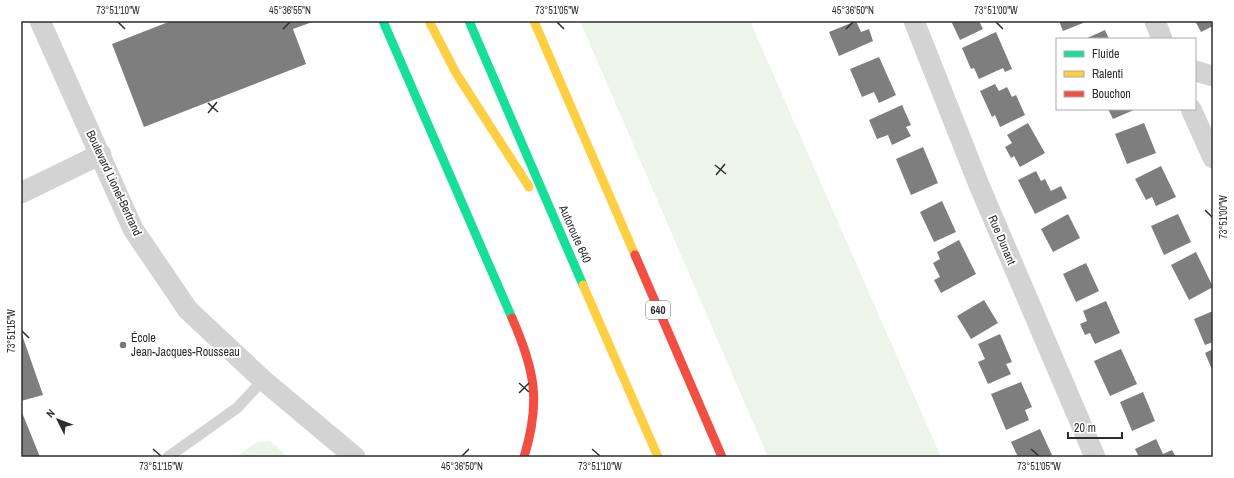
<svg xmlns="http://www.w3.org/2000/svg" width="1234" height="478" font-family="'Archivo Narrow',sans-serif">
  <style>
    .green { fill: #edf5eb }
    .building { fill: #7e7e7e }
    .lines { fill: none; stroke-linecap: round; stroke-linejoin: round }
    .lane { stroke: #d3d3d3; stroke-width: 11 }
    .street { stroke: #d3d3d3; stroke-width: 21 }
    .fast { stroke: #16e098; stroke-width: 9 }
    .slow { stroke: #ffcf43; stroke-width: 9 }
    .jam { stroke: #f24e42; stroke-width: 9 }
    .ticks { fill: none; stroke: #2e2e2e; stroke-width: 1.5 }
    .poi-dot { fill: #777; stroke: #fff; stroke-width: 1.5 }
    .labels { text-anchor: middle; stroke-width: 4; stroke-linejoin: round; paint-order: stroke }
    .shield { fill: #fff; stroke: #6d6d6d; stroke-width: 1 }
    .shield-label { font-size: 11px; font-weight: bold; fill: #2e2e2e }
    .street-label { font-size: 12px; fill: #2e2e2e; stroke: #fff }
    .poi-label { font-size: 12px; fill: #2e2e2e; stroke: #fff; text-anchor: start }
    .neatline { fill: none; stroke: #2e2e2e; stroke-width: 1.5 }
    .ticks-label { font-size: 10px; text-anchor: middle; fill: #2e2e2e }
  </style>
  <rect width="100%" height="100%" fill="#fff"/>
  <g class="green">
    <polygon points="580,21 750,21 941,457 768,457"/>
    <polygon points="270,441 283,452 285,457 236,457 257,442"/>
  </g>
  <g class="building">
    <polygon points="171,21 315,21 293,29 306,64 144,127 112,44"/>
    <polygon points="856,21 861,32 869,29 873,41 839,56 829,32"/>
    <polygon points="951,21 979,21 983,29 960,40"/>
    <polygon points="1059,21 1088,21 1063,31"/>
    <polygon points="1195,21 1213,21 1213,26 1201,32"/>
    <polygon points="1105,30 1109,39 1085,39"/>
    <polygon points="996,32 1012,69 1005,72 1003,68 979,79 974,68 971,69 962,48"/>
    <polygon points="879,57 896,95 879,103 874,92 862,97 850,69"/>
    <polygon points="995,84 999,91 1007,87 1012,97 1016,95 1025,115 1000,127 995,115 992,117 980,91"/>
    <polygon points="902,105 911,125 906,127 911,136 892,145 888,135 877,139 869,120"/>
    <polygon points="1108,109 1136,109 1113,119"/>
    <polygon points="1028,123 1045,153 1020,167 1014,156 1011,158 1005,147 1012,143 1007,135"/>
    <polygon points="1144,123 1156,153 1127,164 1115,134"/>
    <polygon points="923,147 938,183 911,195 896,159"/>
    <polygon points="1161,166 1176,197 1156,206 1152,197 1146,200 1135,179"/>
    <polygon points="1036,171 1041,181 1045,179 1051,191 1061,186 1067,198 1035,214 1018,180"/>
    <polygon points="942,201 956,232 934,242 920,212"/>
    <polygon points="1068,214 1080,238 1053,252 1041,229"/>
    <polygon points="1178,214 1191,242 1164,255 1151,226"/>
    <polygon points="959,240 976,274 941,293 934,280 940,277 933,263 940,259 937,252"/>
    <polygon points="1196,252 1213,287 1189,300 1171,265"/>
    <polygon points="1086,263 1099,291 1076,302 1063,274"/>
    <polygon points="984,300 998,323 971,339 957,316"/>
    <polygon points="1106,301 1120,333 1095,344 1090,333 1085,335 1080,324 1087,321 1083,311"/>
    <polygon points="1213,311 1213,342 1205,345 1194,319"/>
    <polygon points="21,332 43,395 21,401"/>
    <polygon points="1000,334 1012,362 1006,364 1011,374 988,384 978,362 985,359 978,344"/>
    <polygon points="1121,349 1137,384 1110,396 1094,361"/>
    <polygon points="1213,349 1213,372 1205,353"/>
    <polygon points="1021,382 1032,407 1025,410 1029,420 1006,430 991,394"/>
    <polygon points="1143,392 1155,421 1132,431 1120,402"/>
    <polygon points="21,410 40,457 21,457"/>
    <polygon points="1040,429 1052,455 1048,457 1018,457 1011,442"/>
    <polygon points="1156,439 1163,454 1172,450 1176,457 1139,457 1135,449"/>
  </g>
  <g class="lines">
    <polyline class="lane" points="168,457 237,408 263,380"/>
    <g class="street">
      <polyline points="40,21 133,229 188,310 263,380 355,457"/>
      <polyline points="914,21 979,185 1095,457"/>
      <polyline points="1155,21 1162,39"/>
      <polyline points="1195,71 1213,76"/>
      <polyline points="1191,109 1213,158"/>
      <polyline points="21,193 101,154"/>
    </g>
    <g class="fast">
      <polyline points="383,21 512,318"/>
      <polyline points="469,21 583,285"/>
    </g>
    <g class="slow">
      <polyline points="429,21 456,73 529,187"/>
      <polyline points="534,21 635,255"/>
      <polyline points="583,285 658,457"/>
    </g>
    <g class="jam">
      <polyline points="635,255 722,457"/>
      <path d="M512 318C535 370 541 402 524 457"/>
    </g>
  </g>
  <path class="ticks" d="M118 22 125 29M557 22 564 29M996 22 1003 29M283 29 290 22M846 29 853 22M208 103 218 112M208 113 217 102M715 165 726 174M716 175 725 164M1205 210 1212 217M22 331 29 338M519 383 529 392M519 393 529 383M153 449 161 456M592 449 600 456M1031 449 1039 456M462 456 469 449"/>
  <circle class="poi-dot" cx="123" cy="345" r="4"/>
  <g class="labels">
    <rect class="shield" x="646" y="301" width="24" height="18" rx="3"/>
    <g class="shield-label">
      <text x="658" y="314">640</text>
    </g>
    <g class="street-label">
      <text transform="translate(114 183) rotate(65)" y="4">Boulevard Lionel-Bertrand</text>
      <text transform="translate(575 234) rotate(66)" y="4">Autoroute 640</text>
      <text transform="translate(1002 240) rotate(67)" y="4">Rue Dunant</text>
    </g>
    <g class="poi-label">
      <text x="131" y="342">École<tspan x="131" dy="14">Jean-Jacques-Rousseau</tspan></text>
    </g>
  </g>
  <rect width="1234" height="478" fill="none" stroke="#ffffff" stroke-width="44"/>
  <rect x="1056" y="38" width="140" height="72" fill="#ffffff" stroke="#ababab"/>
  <rect x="1064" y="51" width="20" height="6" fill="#16e098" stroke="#ababab"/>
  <text x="1092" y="58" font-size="12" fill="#2e2e2e">Fluide</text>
  <rect x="1064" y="71" width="20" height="6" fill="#ffcf43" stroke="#ababab"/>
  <text x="1092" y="78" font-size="12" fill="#2e2e2e">Ralenti</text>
  <rect x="1064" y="91" width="20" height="6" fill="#f24e42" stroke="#ababab"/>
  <text x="1092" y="98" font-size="12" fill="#2e2e2e">Bouchon</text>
  <g transform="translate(58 420) rotate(312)" stroke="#ffffff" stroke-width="3" paint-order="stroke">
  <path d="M0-3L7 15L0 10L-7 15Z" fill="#2e2e2e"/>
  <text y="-6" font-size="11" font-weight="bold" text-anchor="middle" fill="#2e2e2e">N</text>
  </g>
  <path d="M1068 432v6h54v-6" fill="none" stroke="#2e2e2e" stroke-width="2"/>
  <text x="1074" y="432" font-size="12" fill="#2e2e2e" stroke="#ffffff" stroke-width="3" paint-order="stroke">20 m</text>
  <rect x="22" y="22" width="1190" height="434" class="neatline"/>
  <g class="ticks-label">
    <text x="118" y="14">73°51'10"W</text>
    <text x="290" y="14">45°36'55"N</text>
    <text x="557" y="14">73°51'05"W</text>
    <text x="853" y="14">45°36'50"N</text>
    <text x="996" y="14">73°51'00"W</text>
    <text transform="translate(1223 217) rotate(-90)" y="4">73°51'00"W</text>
    <text transform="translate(11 331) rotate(-90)" y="4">73°51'15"W</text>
    <text x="161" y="470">73°51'15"W</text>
    <text x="462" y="470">45°36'50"N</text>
    <text x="600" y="470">73°51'10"W</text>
    <text x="1039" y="470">73°51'05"W</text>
  </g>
</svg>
